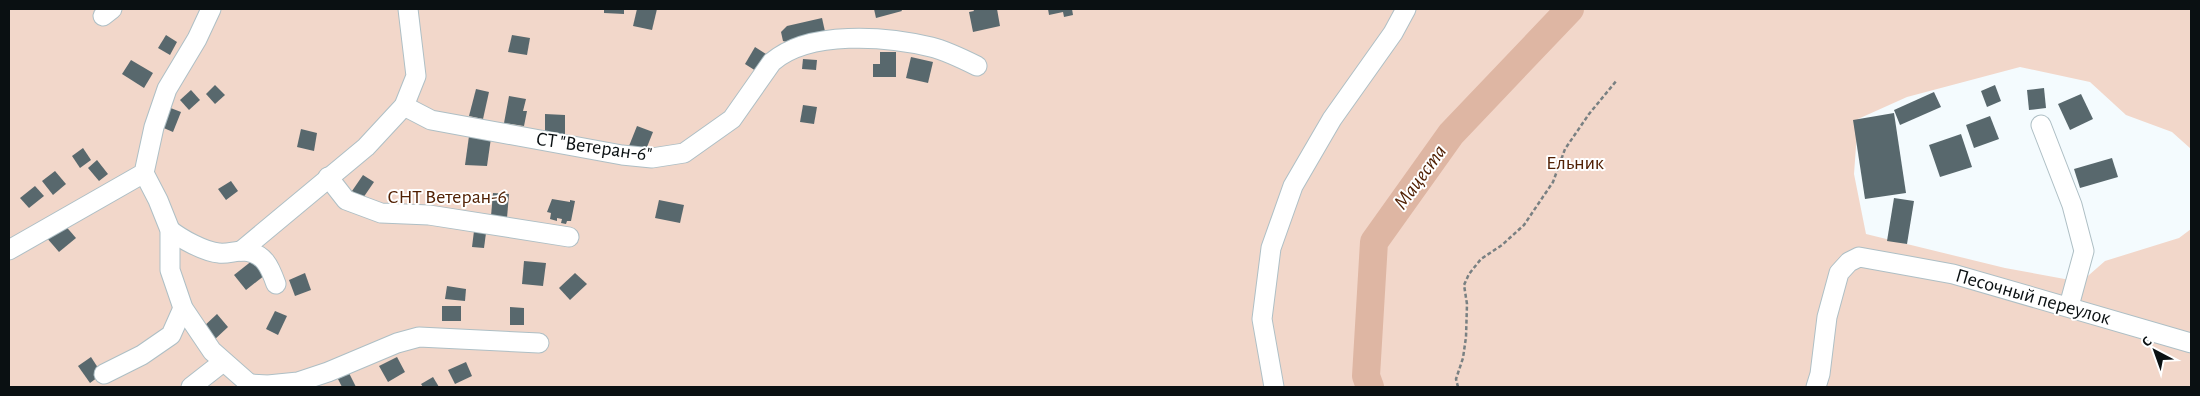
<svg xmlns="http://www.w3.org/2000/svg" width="2200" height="396" font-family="'Alegreya Sans',sans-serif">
  <rect width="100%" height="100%" fill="#f4fbfe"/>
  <polygon fill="#f2d7ca" points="9,9 2191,9 2191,149 2172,132 2126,115 2090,82 2020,67 1907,97 1858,119 1854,174 1866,234 2005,268 2081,282 2105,261 2179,238 2191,229 2191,387 9,387"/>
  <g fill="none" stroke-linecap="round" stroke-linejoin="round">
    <polyline stroke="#deb6a3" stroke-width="28" points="1370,387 1366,376 1374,242 1451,134 1570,9"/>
  </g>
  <g fill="#58686d">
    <polygon points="604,9 624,9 624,14 604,13"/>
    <polygon points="637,9 657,9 652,30 633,26"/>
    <polygon points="874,9 901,9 902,11 876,18"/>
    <polygon points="973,9 997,9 1000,26 973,32 969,12 974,11"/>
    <polygon points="1048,9 1072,9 1073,15 1064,17 1063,12 1049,15"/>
    <polygon points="822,18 826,36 790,43 783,41 781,32 787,26"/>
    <polygon points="166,35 177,42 170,55 158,48"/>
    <polygon points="512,35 530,38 527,55 508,52"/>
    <polygon points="755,47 766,54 756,71 745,64"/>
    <polygon points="880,52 896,52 896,77 873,77 873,64 880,64"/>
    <polygon points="911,57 933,62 928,83 906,78"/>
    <polygon points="803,59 817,60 816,70 802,69"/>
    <polygon points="131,60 153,73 144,88 122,74"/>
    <polygon points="215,85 225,95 215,104 206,94"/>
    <polygon points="1995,85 2001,101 1987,107 1981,91"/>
    <polygon points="2044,88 2046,108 2029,110 2027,90"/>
    <polygon points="476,89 489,92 483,119 469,116"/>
    <polygon points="191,90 200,100 189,110 180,100"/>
    <polygon points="1934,92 1941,107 1900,125 1894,110"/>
    <polygon points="2081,94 2093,119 2070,130 2058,104"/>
    <polygon points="509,96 526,99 523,111 527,111 524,126 504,123"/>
    <polygon points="803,105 817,107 814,124 800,122"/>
    <polygon points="168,107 181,112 173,132 159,126"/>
    <polygon points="1894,113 1906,193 1865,199 1853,120"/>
    <polygon points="545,114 565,115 565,135 545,134"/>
    <polygon points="1990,116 1999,139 1974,148 1966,125"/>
    <polygon points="637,126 653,132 645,152 629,146"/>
    <polygon points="301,129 317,133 314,151 297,147"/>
    <polygon points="1961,134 1972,167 1940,177 1929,145"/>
    <polygon points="469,136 491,138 487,166 465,165"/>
    <polygon points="83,148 91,160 80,168 72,156"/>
    <polygon points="2112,158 2118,177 2080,188 2074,169"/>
    <polygon points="97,160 108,174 99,181 88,168"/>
    <polygon points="55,171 66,184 53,195 42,181"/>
    <polygon points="363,175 374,182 363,198 352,191"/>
    <polygon points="231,181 238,191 226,200 218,189"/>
    <polygon points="35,186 44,196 29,208 20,198"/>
    <polygon points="493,193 509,194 507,218 491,216"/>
    <polygon points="1894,198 1914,201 1907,244 1887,241"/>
    <polygon points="552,199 570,202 570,200 575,201 571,221 567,221 566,224 561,223 562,219 557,218 557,221 550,219 551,213 547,212"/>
    <polygon points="659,200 684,205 680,223 655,218"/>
    <polygon points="63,223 76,238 59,252 46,237"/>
    <polygon points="474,231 486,233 484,248 472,247"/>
    <polygon points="253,260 265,275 246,290 234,275"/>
    <polygon points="524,261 546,263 543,286 522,284"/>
    <polygon points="305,273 311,290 295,296 289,280"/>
    <polygon points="575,273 587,284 570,300 559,288"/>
    <polygon points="447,286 466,289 465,301 445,299"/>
    <rect x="442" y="306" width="19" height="15"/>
    <polygon points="510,307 524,308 524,325 510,325"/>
    <polygon points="275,311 287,316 278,335 266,329"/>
    <polygon points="217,314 228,327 213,341 202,328"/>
    <polygon points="91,357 102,374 90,383 78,366"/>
    <polygon points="397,357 405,372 388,382 379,366"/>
    <polygon points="466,362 472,376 455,384 448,370"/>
    <polygon points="349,373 356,387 342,387 338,379"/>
    <polygon points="433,377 439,387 423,387 421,384"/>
  </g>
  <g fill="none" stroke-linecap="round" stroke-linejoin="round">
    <g stroke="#aebfc5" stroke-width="21">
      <g id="minor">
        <polyline points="103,16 112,9"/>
        <path d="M404,106L431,120L622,155L652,158L684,153L732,119L772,62C809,30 886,36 931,47C947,51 963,59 977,66"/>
        <polyline points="2041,125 2072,205 2084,251 2069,306"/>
        <polyline points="144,173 158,200 170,230 170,270 183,308 212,351 253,387"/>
        <polyline points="328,177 346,200 381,213 429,215 569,237"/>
        <path d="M170,230C181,239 205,252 219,253C227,254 235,251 243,251C264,252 270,267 276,284"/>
        <polyline points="9,250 144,173 154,127 167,89 197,39 211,9"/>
        <polyline points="241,251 366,147 404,106 416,76 408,9"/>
        <polyline points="104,374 142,355 171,335 183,308"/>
        <polyline points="250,384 268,385 298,382 328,372 397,343 419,337 539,343"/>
        <polyline points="191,387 223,362"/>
        <polyline points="1274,387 1262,319 1271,248 1293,186 1332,119 1393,33 1406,9"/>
        <polyline points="1816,387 1820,374 1827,317 1839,273 1849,262 1859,257 1953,274 2191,343"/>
      </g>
    </g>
    <polyline stroke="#798082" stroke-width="2.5" stroke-dasharray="4 2.5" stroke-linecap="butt" points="1458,387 1456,379 1463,358 1466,337 1467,304 1464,285 1469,274 1481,259 1502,245 1524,225 1553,182 1565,149 1589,114 1617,80"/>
    <use href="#minor" stroke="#fff" stroke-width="19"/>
  </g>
  <g text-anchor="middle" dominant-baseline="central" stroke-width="4" stroke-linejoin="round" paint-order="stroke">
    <g font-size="20" fill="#0a1012" stroke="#fff">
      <text transform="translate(594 147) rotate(8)">СТ "Ветеран-6"</text>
      <text transform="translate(2033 297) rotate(16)">Песочный переулок</text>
    </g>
    <g font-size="20" fill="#522104" stroke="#fff">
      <text x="1575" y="163">Ельник</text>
      <text x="447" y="197">СНТ Ветеран-6</text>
    </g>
    <g font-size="21" font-style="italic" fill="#501f02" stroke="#fff">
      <text transform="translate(1420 177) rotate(-54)">Мацеста</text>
    </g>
  </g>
  <rect width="2200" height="396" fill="none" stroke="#0a1012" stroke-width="20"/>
  <g transform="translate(2155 351) rotate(319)" stroke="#ffffff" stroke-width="4" paint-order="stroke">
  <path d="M0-4L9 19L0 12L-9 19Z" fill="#0a1012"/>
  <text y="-8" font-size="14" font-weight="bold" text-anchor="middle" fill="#0a1012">С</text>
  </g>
</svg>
